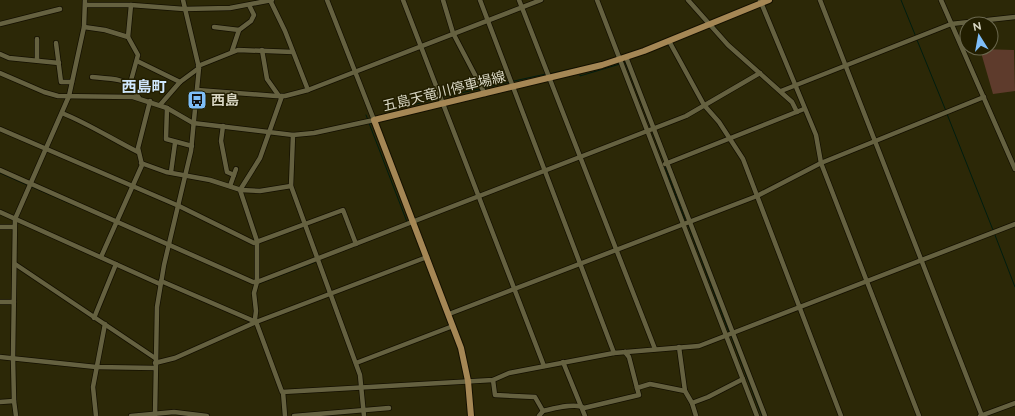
<svg xmlns="http://www.w3.org/2000/svg" width="1015" height="416" font-family="Raleway,'Noto Sans JP',sans-serif">
  <rect width="100%" height="100%" fill="#2c2807"/>
  <polygon fill="#5e3b2c" points="980,49 1014,50 1015,91 993,94"/>
  <g fill="none" stroke-linecap="round" stroke-linejoin="round">
    <g stroke="#001d0f" stroke-width="1">
      <polyline points="901,0 916,37"/>
      <polyline points="917,40 946,111"/>
      <polyline points="623,63 625,62 651,128"/>
      <polyline points="549,74 575,68"/>
      <polyline points="580,74 580,76 620,64"/>
      <polyline points="514,81 546,74"/>
      <polyline points="484,88 509,82"/>
      <polyline points="442,97 479,89"/>
      <polyline points="406,107 438,98"/>
      <polyline points="947,114 993,230"/>
      <polyline points="366,115 368,120"/>
      <polyline points="369,123 407,222"/>
      <polyline points="652,131 664,162"/>
      <polyline points="665,167 686,222"/>
      <polyline points="0,173 27,185"/>
      <polyline points="32,187 80,208"/>
      <polyline points="688,225 729,332"/>
      <polyline points="995,235 1015,287"/>
      <polyline points="343,251 409,225"/>
      <polyline points="258,284 316,262"/>
      <polyline points="731,336 762,416"/>
    </g>
    <g stroke="#141000" stroke-width="6">
      <g id="minor">
        <polyline points="270,0 285,31 308,90"/>
        <polyline points="403,0 544,366"/>
        <polyline points="443,0 453,33 485,94"/>
        <polyline points="480,0 614,353"/>
        <polyline points="519,0 655,349"/>
        <polyline points="597,0 757,416"/>
        <polyline points="688,0 728,45 792,102 797,112"/>
        <polyline points="760,0 816,135 821,163 919,416"/>
        <polyline points="820,0 982,416"/>
        <polyline points="941,0 1015,169"/>
        <polyline points="86,5 131,5 184,9 230,8 272,0"/>
        <polyline points="0,24 60,9"/>
        <polyline points="84,27 105,30 128,37 138,55 130,84"/>
        <polyline points="214,27 239,30"/>
        <polyline points="128,37 131,5"/>
        <polyline points="37,39 37,60"/>
        <polyline points="669,41 704,105 719,122 743,159 841,416"/>
        <polyline points="56,43 61,82 72,82"/>
        <polyline points="262,50 267,79 279,96"/>
        <polyline points="232,51 239,30 251,21 254,15 249,5"/>
        <polyline points="0,54 9,58 59,63"/>
        <polyline points="626,57 765,416"/>
        <polyline points="137,61 180,82"/>
        <polyline points="198,66 238,50 293,52"/>
        <polyline points="0,73 44,92 58,96 133,97 167,108 193,123 293,135 314,133 374,120 327,0"/>
        <path d="M92,77C116,80 125,75 139,98"/>
        <polyline points="197,90 276,96 285,96 308,90 541,0"/>
        <polyline points="781,91 951,24 1015,17"/>
        <polyline points="282,96 260,158 240,190 257,241 257,282 254,293 256,311 255,319 282,392 493,380 509,373 614,353 699,346 1015,224"/>
        <polyline points="160,105 180,82 199,68"/>
        <polyline points="167,108 166,139 192,146"/>
        <path d="M62,113C89,124 112,139 138,152"/>
        <polyline points="223,126 221,141 227,172 234,175"/>
        <polyline points="0,129 179,206 254,243 343,210 356,244"/>
        <polyline points="293,135 291,186 360,375 364,416"/>
        <polyline points="141,163 166,172 210,180 241,190 260,191 291,186"/>
        <polyline points="665,164 804,109"/>
        <polyline points="0,170 253,282 257,282 686,116 760,73"/>
        <polyline points="171,172 175,143"/>
        <polyline points="230,186 236,169"/>
        <polyline points="0,212 160,284"/>
        <polyline points="0,227 14,227"/>
        <polyline points="101,257 142,165 138,148 150,101"/>
        <polyline points="15,264 155,358"/>
        <polyline points="161,281 256,322"/>
        <polyline points="0,302 14,302"/>
        <polyline points="449,314 757,196 821,163 984,97"/>
        <polyline points="94,318 116,264"/>
        <polyline points="679,347 685,391 692,403 696,416"/>
        <polyline points="625,352 629,357 637,388"/>
        <polyline points="0,357 96,367 155,368"/>
        <polyline points="563,362 585,416"/>
        <polyline points="155,363 175,358 256,322 427,257"/>
        <polyline points="356,363 453,326"/>
        <path d="M493,380L495,395L535,397L543,411C552,409 576,402 584,408L639,395L637,388L650,384L685,391"/>
        <polyline points="283,392 285,416"/>
        <polyline points="0,402 14,401"/>
        <polyline points="692,403 708,397 743,379"/>
        <polyline points="16,416 14,401 13,357 15,219 69,96 84,27 85,0"/>
        <polyline points="96,416 93,387 105,324"/>
        <polyline points="131,416 174,412 207,416"/>
        <polyline points="155,416 157,307 164,265 191,151 199,68 183,0"/>
        <polyline points="294,416 389,408"/>
        <polyline points="539,416 543,411"/>
        <polyline points="980,416 1015,403"/>
      </g>
    </g>
    <g stroke="#141000" stroke-width="8">
      <polyline id="major" points="471,416 468,381 461,348 374,120 602,65 644,51 769,0"/>
    </g>
    <use href="#minor" stroke="#656140" stroke-width="4.5"/>
    <use href="#major" stroke="#a58755" stroke-width="6"/>
  </g>
  <defs>
    <g id="bus-square" transform="scale(1)"><rect x="-9" y="-9" width="18" height="18" rx="4" fill="#7ebef9" stroke="#221e00"/><path d="M-5-6H5V4H4V6H2V4H-2V6H-4V4H-5ZM-3.5-4V0h7V-4ZM-3.5 1.2v1.5H-2V1.2ZM2 1.2v1.5H3.5V1.2Z" fill="#111"/></g>
  </defs>
  <g fill-rule="evenodd">
    <use href="#bus-square" x="197" y="100"/>
  </g>
  <g text-anchor="middle" dominant-baseline="central" stroke-width="3" stroke-linejoin="round" paint-order="stroke">
    <g font-size="14" fill="#d8d6c3" stroke="#221e00">
      <text transform="translate(444 91) rotate(-14)">五島天竜川停車場線</text>
    </g>
    <g font-size="14" font-weight="bold" fill="#d8d6c3" stroke="#221e00" text-anchor="start">
      <text x="211" y="100">西島</text>
    </g>
    <g font-size="15" font-weight="bold" fill="#cfe7fd" stroke="#221e00">
      <text x="144" y="87">西島町</text>
    </g>
  </g>
  <g transform="translate(979 36) rotate(349)"><circle r="19" fill="#221e00" stroke="#6b684e"/>
  <path d="M0-3L7 15L0 10L-7 15Z" fill="#7ebef9"/>
  <text y="-6" font-size="11" font-weight="bold" text-anchor="middle" fill="#d8d6c3">N</text>
  </g>
</svg>
